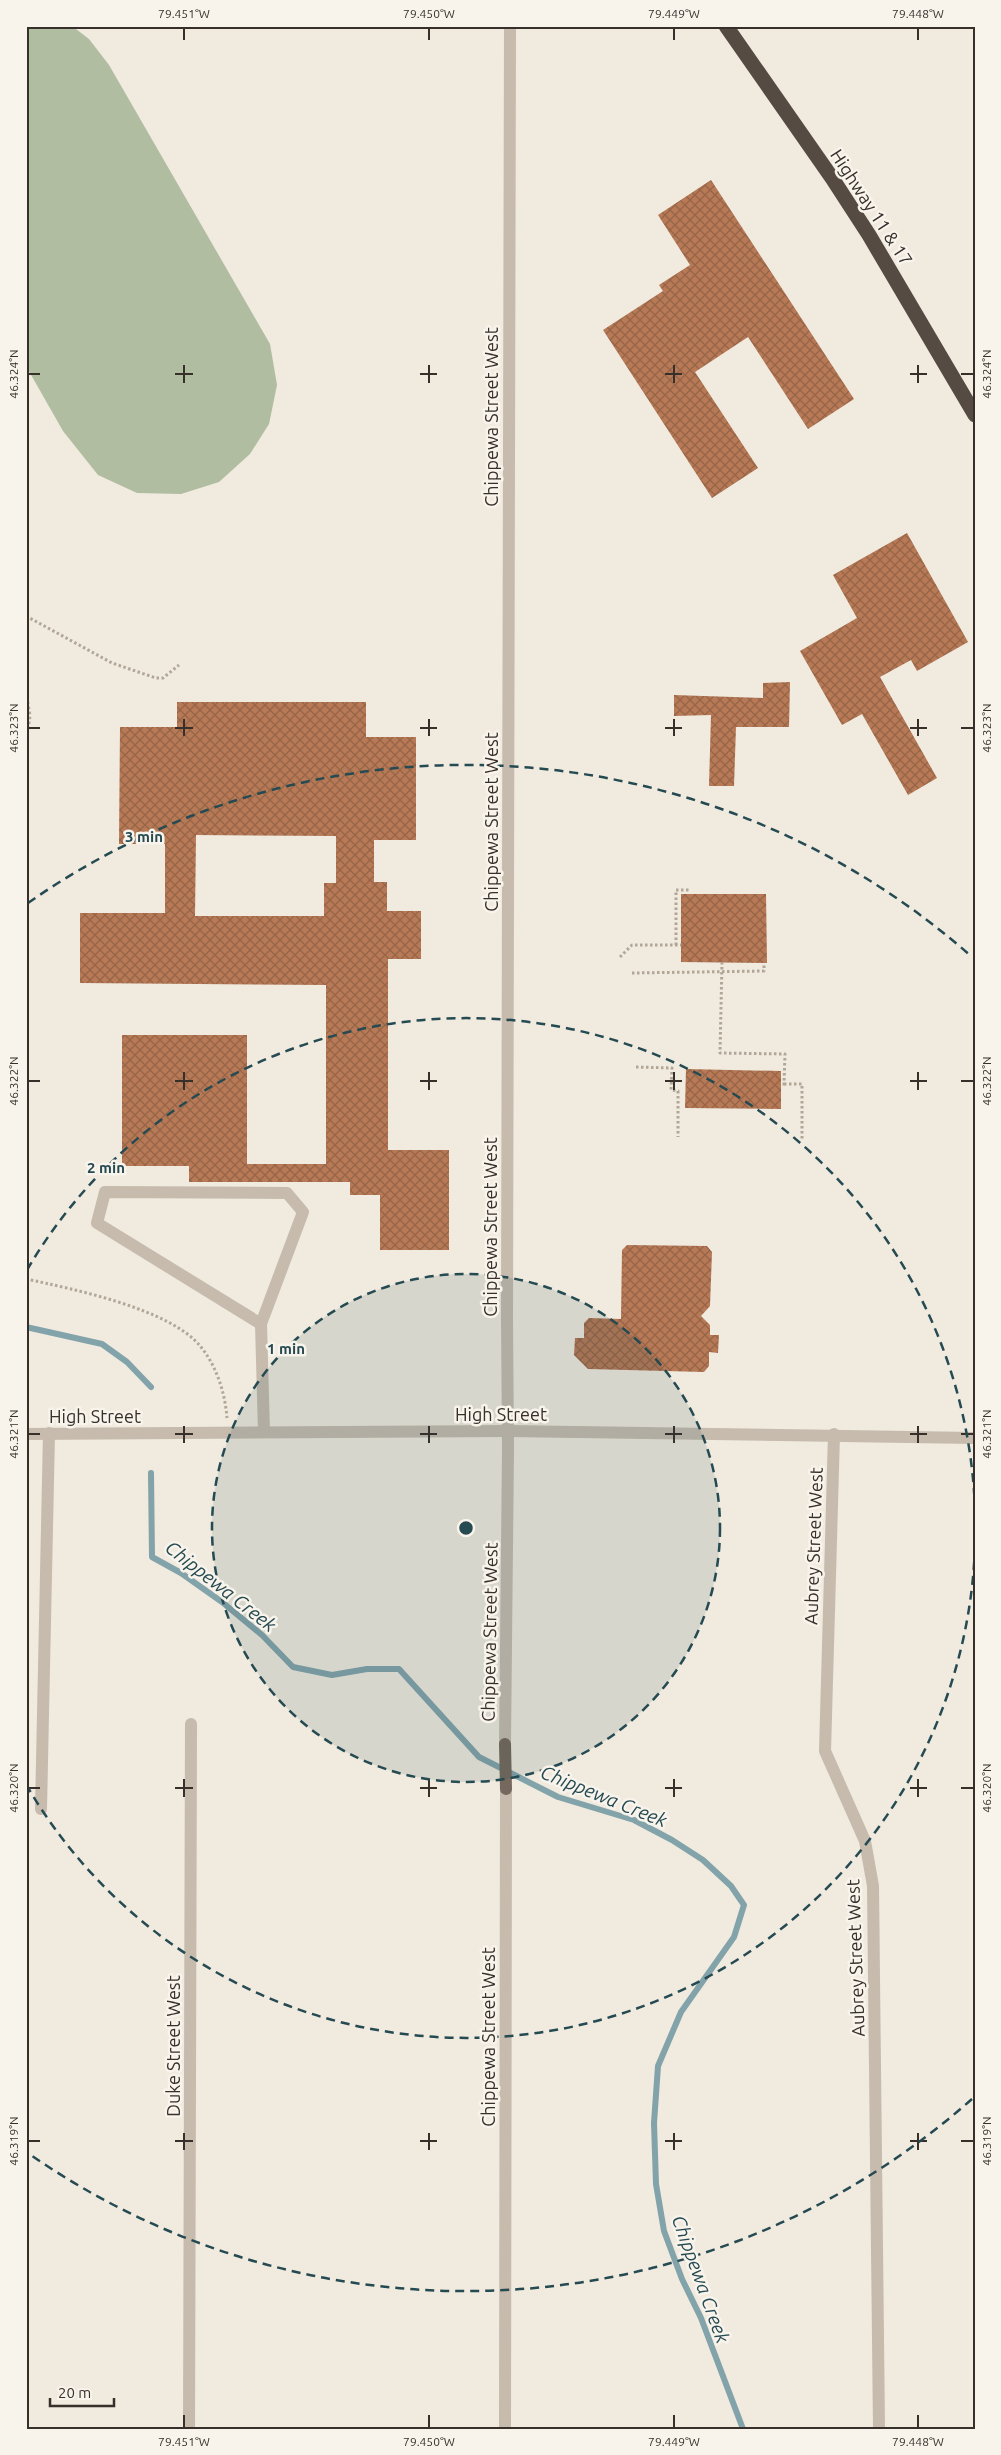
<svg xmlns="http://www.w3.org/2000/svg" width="1001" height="2455" font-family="Ubuntu,sans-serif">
  <defs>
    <pattern id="building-cross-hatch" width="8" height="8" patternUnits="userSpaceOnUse" patternTransform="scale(1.25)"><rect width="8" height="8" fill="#b77956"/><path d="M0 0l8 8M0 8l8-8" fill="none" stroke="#966447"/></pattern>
  </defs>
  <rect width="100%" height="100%" fill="#f0eadf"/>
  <polygon fill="#b0bda1" points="26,26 72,26 89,39 109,65 270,344 277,385 269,424 250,454 219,482 181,494 137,493 98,475 63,431 26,366"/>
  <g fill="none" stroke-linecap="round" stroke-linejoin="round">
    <g stroke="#82a3a9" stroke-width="6">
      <polyline points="26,1327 102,1344 127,1362 151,1387"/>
      <polyline points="151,1473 152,1557 181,1573 222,1602 262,1635 293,1667 332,1675 367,1669 399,1669 479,1757 558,1797 634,1820 672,1840 703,1860 731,1886 744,1905 734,1937 681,2012 658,2066 654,2123 656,2184 664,2231 682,2279 701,2318 743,2429"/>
    </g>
  </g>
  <g fill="url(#building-cross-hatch)" fill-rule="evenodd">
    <polygon points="711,180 854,399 808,429 748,337 695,372 758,468 712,498 603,330 663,291 659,285 690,265 658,215"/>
    <polygon points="907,533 968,642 917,671 911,660 880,677 937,778 908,795 862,714 842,725 800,651 857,618 833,575"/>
    <polygon points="790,682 789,727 736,727 734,786 709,786 711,715 674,716 674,695 763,698 763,683"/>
    <path d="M177,702H366V737H416V840H374V882H387V911H421V959H388V1150H449V1250H380V1195H350V1182H189V1166H122V1035H247V1164H326V985L80,983V913H165V844H119L120,727H177ZM196,835L336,836V883H324V916H195Z"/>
    <polygon points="681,894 766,894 767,963 681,962"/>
    <polygon points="686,1069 781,1071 781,1109 685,1108"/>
    <polygon points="627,1245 707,1246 712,1252 710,1306 701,1316 710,1325 710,1335 719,1335 718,1353 709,1352 709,1366 704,1372 588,1369 574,1355 575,1338 584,1338 584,1323 589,1318 621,1319 622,1250"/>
  </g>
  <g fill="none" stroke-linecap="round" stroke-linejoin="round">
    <g stroke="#b2a697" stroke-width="3" stroke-dasharray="2.5 2.5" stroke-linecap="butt">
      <polyline points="26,616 112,663 156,678 163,678 179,665"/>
      <polyline points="26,692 30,716 26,742"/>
      <polyline points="676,945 676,890 690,890"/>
      <polyline points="620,957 632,945 681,945"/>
      <polyline points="722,962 720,1053 785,1054 784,1084 781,1084"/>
      <polyline points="632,973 764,971 764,963"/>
      <polyline points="636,1067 672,1068 671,1090 678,1091 678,1137"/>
      <polyline points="784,1084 802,1084 802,1140"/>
      <path d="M26,1279C73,1289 171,1309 201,1347C217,1367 225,1393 227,1418"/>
    </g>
    <g stroke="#c6bbad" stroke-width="12">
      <polyline points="261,1324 97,1223 105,1192 287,1193 303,1212 261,1324 264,1432"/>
      <polyline points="26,1434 508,1431 975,1438"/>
      <polyline points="834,1434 825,1751 865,1841 873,1886 879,2429"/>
      <polyline points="505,1744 508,1449 507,1319 510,26"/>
      <polyline points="41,1809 49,1433"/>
      <polyline points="189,2429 191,1724"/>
      <polyline points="505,2429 506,1789"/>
    </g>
    <polyline stroke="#76685d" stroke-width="12" points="505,1744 506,1789"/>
    <polyline stroke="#554b43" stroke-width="15" points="726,26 832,178 869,235 975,415"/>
  </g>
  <path fill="none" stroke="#362f2a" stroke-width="2" d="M184,28V40M429,28V40M674,28V40M918,28V40M184,365V383M429,365V383M674,365V383M918,365V383M28,374H40M175,374H193M420,374H437M665,374H682M910,374H927M961,374H974M184,719V736M429,719V736M674,719V736M918,719V736M28,728H40M175,728H193M420,728H437M665,728H682M910,728H927M961,728H974M184,1072V1090M429,1072V1090M674,1072V1090M918,1072V1090M28,1081H40M175,1081H193M420,1081H437M665,1081H682M910,1081H927M961,1081H974M184,1426V1443M429,1426V1443M674,1426V1443M918,1426V1443M28,1434H40M175,1434H193M420,1434H437M665,1434H682M910,1434H927M961,1434H974M184,1779V1797M429,1779V1797M674,1779V1797M918,1779V1797M28,1788H40M175,1788H193M420,1788H437M665,1788H682M910,1788H927M961,1788H974M184,2133V2150M429,2133V2150M674,2133V2150M918,2133V2150M28,2141H40M175,2141H193M420,2141H437M665,2141H682M910,2141H927M961,2141H974M184,2415V2428M429,2415V2428M674,2415V2428M918,2415V2428"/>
  <circle cx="466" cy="1528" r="254" fill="#254a52" fill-opacity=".12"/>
  <g fill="none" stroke="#254a52" stroke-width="2.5" stroke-dasharray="9 6">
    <circle cx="466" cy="1528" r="254"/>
    <path d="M975 1546A509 509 0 0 1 27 1786M27 1270A509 509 0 0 1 975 1510"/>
    <path d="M972 2099A763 763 0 0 1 28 2153M28 903A763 763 0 0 1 972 957"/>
  </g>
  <g text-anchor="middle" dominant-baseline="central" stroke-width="5" stroke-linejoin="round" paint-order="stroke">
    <g font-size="18" fill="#362f2a" stroke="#f8f3eb">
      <text transform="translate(872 207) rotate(57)">Highway 11 &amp; 17</text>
      <text transform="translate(491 417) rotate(-90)">Chippewa Street West</text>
      <text transform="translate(491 822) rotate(-90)">Chippewa Street West</text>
      <text transform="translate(490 1227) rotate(-90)">Chippewa Street West</text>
      <text x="501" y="1414">High Street</text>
      <text x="95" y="1416">High Street</text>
      <text transform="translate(813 1546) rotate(-88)">Aubrey Street West</text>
      <text transform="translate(489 1632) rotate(-89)">Chippewa Street West</text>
      <text transform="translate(855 1958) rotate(-92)">Aubrey Street West</text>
      <text transform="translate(488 2037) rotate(-90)">Chippewa Street West</text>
      <text transform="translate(173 2046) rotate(-90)">Duke Street West</text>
    </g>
    <g font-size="19" font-style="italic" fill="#254a52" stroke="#f8f3eb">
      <text transform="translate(221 1586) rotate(38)">Chippewa Creek</text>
      <text transform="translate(604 1796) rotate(22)">Chippewa Creek</text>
      <text transform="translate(701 2279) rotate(70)">Chippewa Creek</text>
    </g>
  </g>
  <circle cx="466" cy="1528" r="8" fill="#254a52" stroke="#f8f3eb" stroke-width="2.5"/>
  <g font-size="15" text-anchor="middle" font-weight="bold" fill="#254a52" stroke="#f8f3eb" stroke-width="5" stroke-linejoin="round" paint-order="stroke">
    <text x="144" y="842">3 min</text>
    <text x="106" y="1173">2 min</text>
    <text x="286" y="1354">1 min</text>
  </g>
  <rect width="1001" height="2455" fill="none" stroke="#f8f3eb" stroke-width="55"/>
  <path d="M50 2398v8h64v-8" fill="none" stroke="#362f2a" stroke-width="2.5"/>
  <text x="58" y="2398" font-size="15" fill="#362f2a" stroke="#f8f3eb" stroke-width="4" paint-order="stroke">20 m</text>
  <rect x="28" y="28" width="946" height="2400" fill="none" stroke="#362f2a" stroke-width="2"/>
  <g font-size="12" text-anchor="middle" fill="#362f2a">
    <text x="184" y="18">79.451°W</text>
    <text x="429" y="18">79.450°W</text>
    <text x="674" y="18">79.449°W</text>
    <text x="918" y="18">79.448°W</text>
    <text transform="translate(14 374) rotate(-90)" y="4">46.324°N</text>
    <text transform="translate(987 374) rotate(-90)" y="4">46.324°N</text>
    <text transform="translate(14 728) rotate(-90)" y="4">46.323°N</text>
    <text transform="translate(987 728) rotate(-90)" y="4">46.323°N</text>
    <text transform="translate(14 1081) rotate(-90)" y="4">46.322°N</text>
    <text transform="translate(987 1081) rotate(-90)" y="4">46.322°N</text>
    <text transform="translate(14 1434) rotate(-90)" y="4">46.321°N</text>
    <text transform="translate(987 1434) rotate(-90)" y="4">46.321°N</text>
    <text transform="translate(14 1788) rotate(-90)" y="4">46.320°N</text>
    <text transform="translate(987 1788) rotate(-90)" y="4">46.320°N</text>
    <text transform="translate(14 2141) rotate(-90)" y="4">46.319°N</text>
    <text transform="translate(987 2141) rotate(-90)" y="4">46.319°N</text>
    <text x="184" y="2446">79.451°W</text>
    <text x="429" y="2446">79.450°W</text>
    <text x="674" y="2446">79.449°W</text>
    <text x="918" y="2446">79.448°W</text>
  </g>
</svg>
